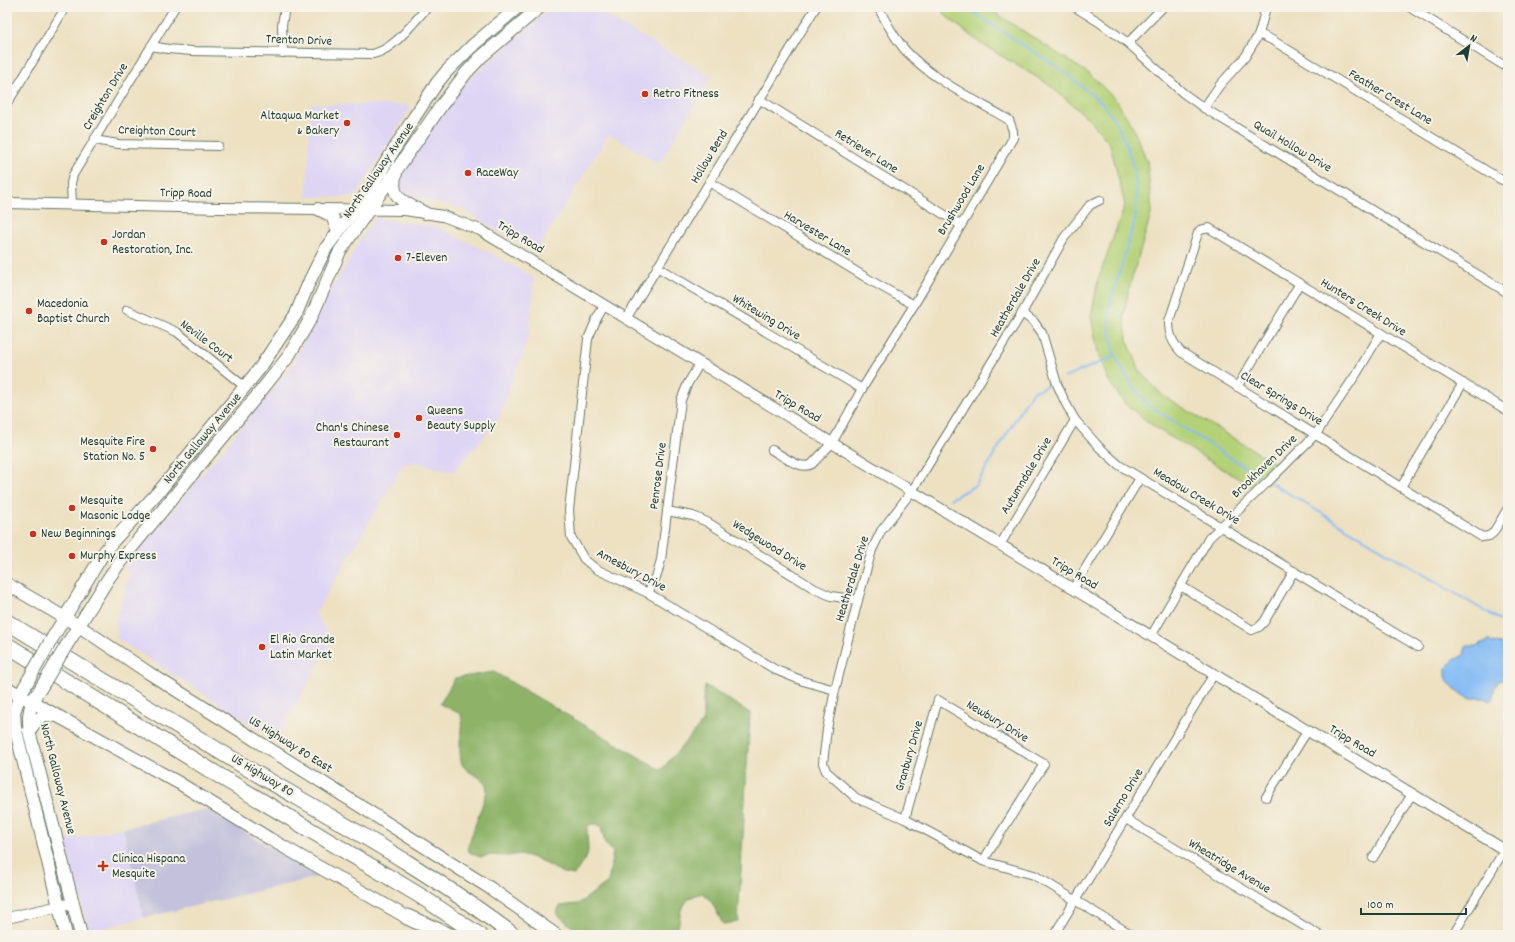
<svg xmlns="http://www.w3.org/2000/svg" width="1515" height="942" font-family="Dekko,sans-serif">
  <rect width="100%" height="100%" fill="#f7f3e8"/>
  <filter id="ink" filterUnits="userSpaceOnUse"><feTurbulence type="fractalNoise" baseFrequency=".025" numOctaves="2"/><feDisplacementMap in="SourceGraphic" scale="8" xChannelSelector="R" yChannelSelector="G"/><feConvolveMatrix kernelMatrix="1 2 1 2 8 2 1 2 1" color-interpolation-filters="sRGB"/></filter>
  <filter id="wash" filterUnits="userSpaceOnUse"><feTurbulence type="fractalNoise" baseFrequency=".012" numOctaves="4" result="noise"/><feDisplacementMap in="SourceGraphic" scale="16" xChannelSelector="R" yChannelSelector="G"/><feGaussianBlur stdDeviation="0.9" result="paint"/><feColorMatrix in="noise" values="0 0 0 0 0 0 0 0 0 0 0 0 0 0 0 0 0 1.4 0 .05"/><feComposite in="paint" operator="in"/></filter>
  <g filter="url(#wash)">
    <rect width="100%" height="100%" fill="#ede1c2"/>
    <g fill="#ded5f5">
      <polygon points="552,7 591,7 712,77 659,164 609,134 535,253 462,209 406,195 398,183 438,119 468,80"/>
      <polygon points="310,104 410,105 411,107 355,197 307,197"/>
      <polygon points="375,218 437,227 496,256 534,278 529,335 498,421 453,472 414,462 403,465 315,614 332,640 276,740 116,638 118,635 115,623 130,573 124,569 291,367 335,283 366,230"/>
      <polygon points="123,828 144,918 89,931 65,841"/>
    </g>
    <polygon fill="#c3c1db" points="206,809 277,851 318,877 144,918 123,828"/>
    <polygon fill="#b3d177" stroke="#698756" points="940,7 986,7 1091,75 1117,101 1132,126 1147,161 1152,211 1129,288 1124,316 1127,339 1140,371 1162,395 1278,465 1252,487 1156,428 1125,404 1108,380 1098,352 1091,317 1098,280 1125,205 1110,144 1088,118 1048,84 980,43 946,16"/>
    <path fill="#8eb368" stroke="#56784e" d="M494,672L661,770L703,722V701L705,685L750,713L738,922L723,924L711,901L702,893L689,898L681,910L677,935H581L556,913L560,906L578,904L608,882L613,852L605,843L601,827L596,824H591L587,828L588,851L587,856L574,875L563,873L537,859L520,854L508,856L491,855L480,857L469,852L468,846L487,791C487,775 468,776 462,764C458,755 461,730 462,720L461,714L440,704L455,678Z"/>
    <polygon fill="#85bcf5" stroke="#527c94" points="1488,640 1492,643 1501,644 1508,646 1508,680 1500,680 1495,686 1492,700 1489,701 1484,698 1468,698 1461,694 1449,683 1446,676 1446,668 1454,660 1464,655 1466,646 1480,646 1481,643 1486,643"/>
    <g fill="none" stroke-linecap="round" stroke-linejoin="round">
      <g stroke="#85bcf5" stroke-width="2">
        <polyline points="969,7 977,15 1063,71 1102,103 1117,124 1128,150 1135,173 1137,198 1135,220 1110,304 1109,325 1115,356 1132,386 1148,405 1267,481"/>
        <polyline points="1064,378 1115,356"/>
        <polyline points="1271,483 1508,625"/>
        <polyline points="950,499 976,485 1032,392 1049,385"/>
      </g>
    </g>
  </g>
  <g filter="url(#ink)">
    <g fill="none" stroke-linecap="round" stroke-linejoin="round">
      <g stroke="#677666" stroke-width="10">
        <g id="minor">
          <polyline points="1075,7 1099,22 1128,43 1183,93 1204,108 1508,293"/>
          <polyline points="1409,7 1508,68"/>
          <polyline points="1259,34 1272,40 1500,179 1508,182"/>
          <polyline points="1128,43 1163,7"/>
          <path d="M151,46L168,49L192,51L373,54C395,49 412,23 428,7"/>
          <polyline points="283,53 282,25 285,7"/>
          <polyline points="759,99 961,225"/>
          <polyline points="7,104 62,13"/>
          <polyline points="1204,108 1219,86 1245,57 1259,34 1266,7"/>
          <polyline points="95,138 100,141 118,144 218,146"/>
          <polyline points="709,182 875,283 914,305"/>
          <polyline points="1100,200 1090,205 1064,238 1022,313 912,491 881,531 872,550 858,600 835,690 827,729 823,763 826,771 856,798 905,819 983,861 1034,875 1132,935"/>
          <polyline points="72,204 71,183 73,175 175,7"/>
          <polyline points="657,267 862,389"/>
          <polyline points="604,306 597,318 588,339 569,510 571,537 584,559 596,569 648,593 776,670 803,681 835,690"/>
          <polyline points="127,310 177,332 245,387"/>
          <polyline points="1022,313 1034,322 1042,333 1057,384 1065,402 1075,420 1099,447 1119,465 1418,647"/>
          <polyline points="626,319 816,7"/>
          <polyline points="1237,387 1300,283"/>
          <path d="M1508,411L1209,228L1200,230L1198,233L1169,321C1169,335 1172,342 1181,352L1482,537L1489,536L1493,533L1508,508"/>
          <path d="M772,450C783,456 801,471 812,464L832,443L862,389L914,305L1013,138V131L1009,120C974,99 934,81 906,51C894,38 886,22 878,7"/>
          <polyline points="1401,487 1463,383"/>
          <polyline points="667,511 693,516 707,522 815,589 831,596 858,600"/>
          <polyline points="1000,545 1075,420"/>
          <polyline points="1181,586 1252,630 1259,627 1264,622 1294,571"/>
          <polyline points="1073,589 1140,478"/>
          <polyline points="648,593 657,575 661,560 681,400 688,383 700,363"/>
          <polyline points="1151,636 1209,538 1271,479 1316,434 1357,373 1381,333"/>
          <polyline points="1266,797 1308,730"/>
          <polyline points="905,819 938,700 1044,764 983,861"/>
          <polyline points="1126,819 1319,935"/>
          <polyline points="1373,858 1412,794"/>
          <polyline points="1054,935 1214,674"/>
          <polyline points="1453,935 1505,849"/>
        </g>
      </g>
      <g stroke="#677666" stroke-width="12">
        <g id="tertiary">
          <polyline points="7,203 220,208 405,210 443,216 480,230 1508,852"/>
          <polyline points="7,918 73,903"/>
        </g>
      </g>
      <g stroke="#677666" stroke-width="14">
        <g id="secondary">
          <path d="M396,173C388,199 406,203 425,213"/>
          <polyline points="318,209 332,216 338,231"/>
          <polyline points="7,584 79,626 149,673 490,888 556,935"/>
          <polyline points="53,637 103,554 113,541 161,489 260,368 296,314 310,280 326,248 365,196 415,116 437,83 446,72 473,45 518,7"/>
          <polyline points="68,643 108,579 123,558 256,397 288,357 311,318 340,251 441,106 466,73 481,57 540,7"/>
          <polyline points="29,679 20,695 14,712 15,727 66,935"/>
          <polyline points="7,688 179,783 270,839 415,922"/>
          <path d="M36,695C28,709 28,719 30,735L81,935"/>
          <path d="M29,731C38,719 40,712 56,716"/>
        </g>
      </g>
      <g stroke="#677666" stroke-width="17">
        <g id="motorway">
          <path d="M7,622C87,670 167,720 247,768C337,821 430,871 513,935"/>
          <polyline points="7,645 223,778 419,895 479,935"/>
          <polyline points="407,917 448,935"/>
        </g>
      </g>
      <use href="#minor" stroke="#fff" stroke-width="8"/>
      <use href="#tertiary" stroke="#fff" stroke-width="10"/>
      <use href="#secondary" stroke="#fff" stroke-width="12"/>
      <use href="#motorway" stroke="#fff" stroke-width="15"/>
      <g stroke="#677666" stroke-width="14" stroke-linecap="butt">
        <g id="secondary-bridge">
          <polyline points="29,679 53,637"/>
          <polyline points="39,691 68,643"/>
        </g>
      </g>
      <use href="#secondary-bridge" stroke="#fff" stroke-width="12"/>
    </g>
  </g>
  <g fill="#c8321e" stroke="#f7f3e8" stroke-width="1.5">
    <circle cx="645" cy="94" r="4"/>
    <circle cx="347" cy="123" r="4"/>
    <circle cx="468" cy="173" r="4"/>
    <circle cx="104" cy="242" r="4"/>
    <circle cx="398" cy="258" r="4"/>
    <circle cx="29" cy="311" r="4"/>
    <circle cx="419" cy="418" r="4"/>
    <circle cx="397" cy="435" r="4"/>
    <circle cx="153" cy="449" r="4"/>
    <circle cx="72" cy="508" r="4"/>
    <circle cx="33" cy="534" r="4"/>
    <circle cx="72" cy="556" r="4"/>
    <circle cx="262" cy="647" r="4"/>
    <path d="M101 860h4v4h4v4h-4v4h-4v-4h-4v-4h4z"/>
  </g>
  <g text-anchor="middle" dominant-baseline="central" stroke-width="4" stroke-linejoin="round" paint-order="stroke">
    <g font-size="13" fill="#1f3d34" stroke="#f7f3e8">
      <text transform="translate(299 41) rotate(2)">Trenton Drive</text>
      <text transform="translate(106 97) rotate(-59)">Creighton Drive</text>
      <text transform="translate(1390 98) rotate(31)">Feather Crest Lane</text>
      <text transform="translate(157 132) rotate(2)">Creighton Court</text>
      <text transform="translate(1292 147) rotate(31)">Quail Hollow Drive</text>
      <text transform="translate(866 152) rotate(32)">Retriever Lane</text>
      <text transform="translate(710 157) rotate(-59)">Hollow Bend</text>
      <text transform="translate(379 171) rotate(-55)">North Galloway Avenue</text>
      <text transform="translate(186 194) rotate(1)">Tripp Road</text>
      <text transform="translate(962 200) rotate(-59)">Brushwood Lane</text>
      <text transform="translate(817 234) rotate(31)">Harvester Lane</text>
      <text transform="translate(520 238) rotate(31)">Tripp Road</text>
      <text transform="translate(1016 298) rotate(-60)">Heatherdale Drive</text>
      <text transform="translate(1363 308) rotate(32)">Hunters Creek Drive</text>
      <text transform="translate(766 318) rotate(31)">Whitewing Drive</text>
      <text transform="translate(206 342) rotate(37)">Neville Court</text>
      <text transform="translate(1281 399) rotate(31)">Clear Springs Drive</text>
      <text transform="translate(797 407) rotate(31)">Tripp Road</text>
      <text transform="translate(203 439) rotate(-50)">North Galloway Avenue</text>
      <text transform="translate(1265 467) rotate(-44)">Brookhaven Drive</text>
      <text transform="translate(659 476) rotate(-83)">Penrose Drive</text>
      <text transform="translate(1027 476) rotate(-59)">Autumndale Drive</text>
      <text transform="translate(1196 497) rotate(31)">Meadow Creek Drive</text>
      <text transform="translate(769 546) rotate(32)">Wedgewood Drive</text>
      <text transform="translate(631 571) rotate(28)">Amesbury Drive</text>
      <text transform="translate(1074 574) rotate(31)">Tripp Road</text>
      <text transform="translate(853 579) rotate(-73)">Heatherdale Drive</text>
      <text transform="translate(997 722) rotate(31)">Newbury Drive</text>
      <text transform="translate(1352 742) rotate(31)">Tripp Road</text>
      <text transform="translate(290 745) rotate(32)">US Highway 80 East</text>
      <text transform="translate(910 756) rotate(-74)">Granbury Drive</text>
      <text transform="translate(262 776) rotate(31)">US Highway 80</text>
      <text transform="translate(57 779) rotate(76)">North Galloway Avenue</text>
      <text transform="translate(1124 798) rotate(-59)">Salerno Drive</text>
      <text transform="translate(1229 867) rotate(31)">Wheatridge Avenue</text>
    </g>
    <g font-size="13" fill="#1f3d34" stroke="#f7f3e8" text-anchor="start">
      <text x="653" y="94">Retro Fitness</text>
      <text x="339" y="116" text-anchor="end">Altaqwa Market<tspan x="339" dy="15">&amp; Bakery</tspan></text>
      <text x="476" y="173">RaceWay</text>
      <text x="112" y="235">Jordan<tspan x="112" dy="15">Restoration, Inc.</tspan></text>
      <text x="406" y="258">7-Eleven</text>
      <text x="37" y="304">Macedonia<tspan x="37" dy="15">Baptist Church</tspan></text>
      <text x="427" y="411">Queens<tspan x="427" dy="15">Beauty Supply</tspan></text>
      <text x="389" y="428" text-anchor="end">Chan's Chinese<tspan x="389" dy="15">Restaurant</tspan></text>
      <text x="145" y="442" text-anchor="end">Mesquite Fire<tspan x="145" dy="15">Station No. 5</tspan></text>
      <text x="80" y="501">Mesquite<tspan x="80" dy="15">Masonic Lodge</tspan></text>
      <text x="41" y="534">New Beginnings</text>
      <text x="80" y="556">Murphy Express</text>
      <text x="270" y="640">El Rio Grande<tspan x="270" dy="15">Latin Market</tspan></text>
      <text x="112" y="859">Clinica Hispana<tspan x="112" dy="15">Mesquite</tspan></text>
    </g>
  </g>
  <rect width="1515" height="942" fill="none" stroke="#f7f3e8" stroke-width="24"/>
  <g transform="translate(1469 46) rotate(31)" stroke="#f7f3e8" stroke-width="3" paint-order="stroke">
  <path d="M0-3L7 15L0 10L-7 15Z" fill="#1f3d34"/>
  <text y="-6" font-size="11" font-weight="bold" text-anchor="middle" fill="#1f3d34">N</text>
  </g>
  <path d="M1361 908v6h105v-6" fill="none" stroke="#1f3d34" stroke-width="2"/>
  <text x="1367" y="908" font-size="12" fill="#1f3d34" stroke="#f7f3e8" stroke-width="3" paint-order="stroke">100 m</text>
</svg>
